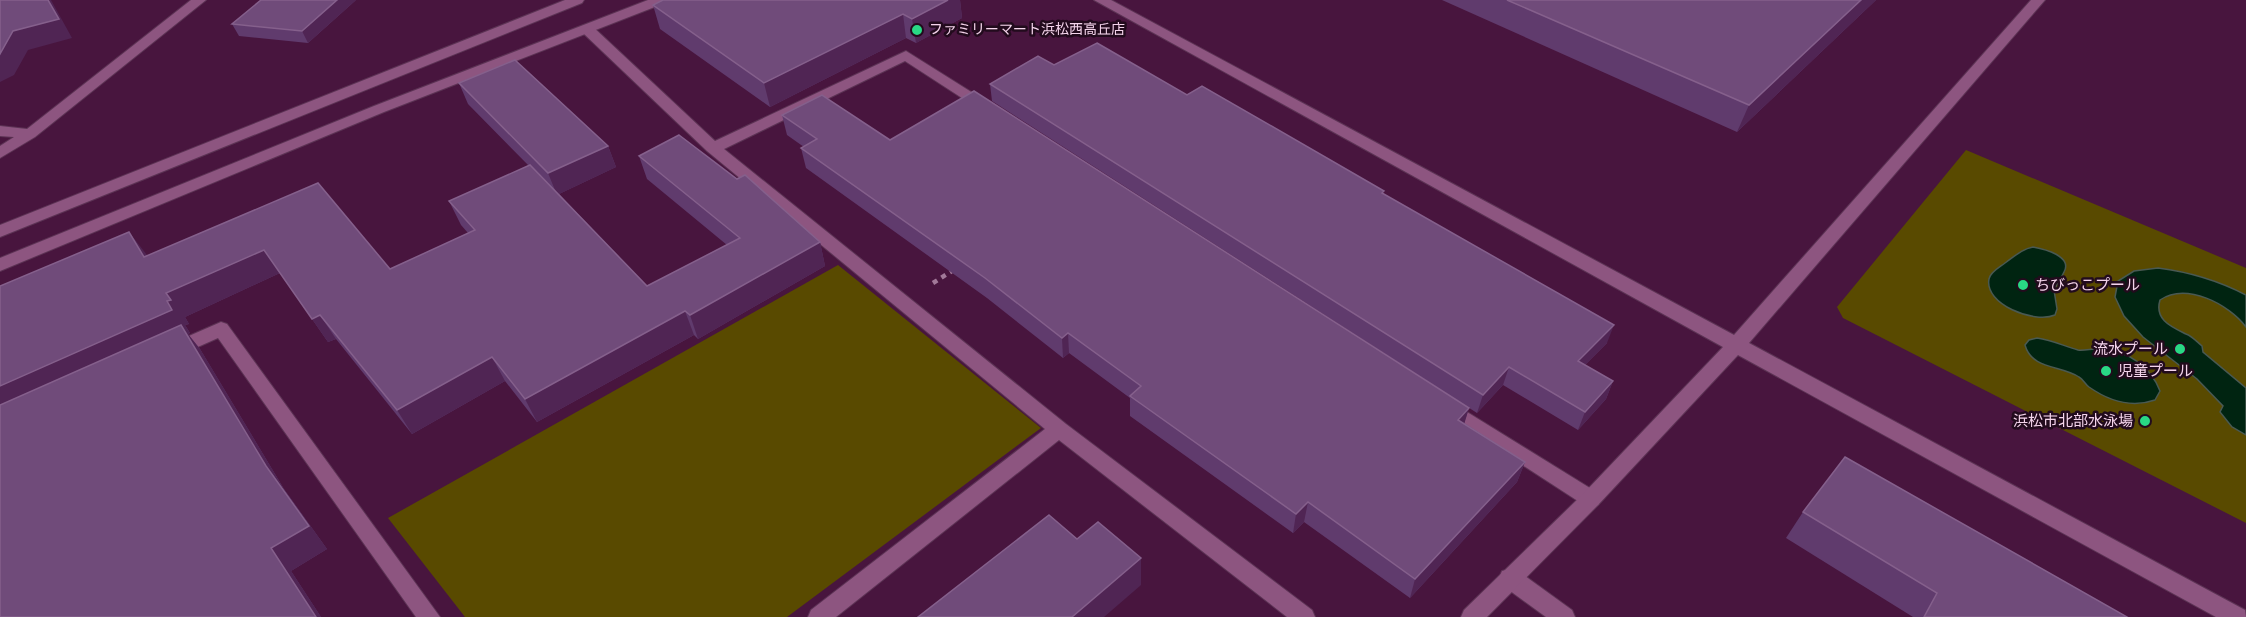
<svg xmlns="http://www.w3.org/2000/svg" width="2246" height="617" font-family="'Source Sans 3','Noto Sans JP',sans-serif">
  <rect width="100%" height="100%" fill="#48153e"/>
  <g fill="#594a00">
    <polygon points="1966,150 2246,268 2246,523 1843,318 1837,307"/>
    <polygon points="838,265 1041,428 787,617 465,617 388,518"/>
  </g>
  <g fill="#002411" stroke="#495952" stroke-width="1.5">
    <path d="M2033,247C2044,249 2073,256 2064,272C2061,279 2057,283 2054,290L2057,309L2055,315C2034,324 1984,304 1989,279C1990,272 2000,267 2005,263C2015,256 2022,249 2033,247Z"/>
    <path d="M2158,268C2190,272 2217,280 2246,295V327C2229,304 2186,282 2160,300C2154,320 2172,327 2186,334C2192,336 2197,342 2202,346L2203,352L2246,388V435L2232,427L2220,412L2223,406L2197,379L2143,337L2124,316L2115,297L2118,281L2134,271Z"/>
    <path d="M2037,338C2052,340 2064,346 2078,350C2085,351 2094,348 2102,349C2127,350 2151,367 2160,391L2155,400C2132,408 2109,401 2089,387C2085,384 2083,379 2079,377C2061,365 2032,370 2025,345L2029,340Z"/>
  </g>
  <g fill="none" stroke-linecap="round" stroke-linejoin="round">
    <g stroke="#5c3354" stroke-width="2">
      <polygon id="lane" points="191,0 206,0 35,137 0,158 0,146 14,137 0,136 0,126 27,129"/>
    </g>
    <g stroke="#5c3354" stroke-width="2">
      <g id="street">
        <polygon points="587,25 592,26 715,141 906,51 992,105 995,108 992,111 982,111 905,61 724,149 1066,424 1312,610 1315,617 1287,617 1059,440 836,617 808,617 811,610 1045,429 707,151 582,32 580,29 582,26"/>
        <polygon points="221,322 227,324 440,617 416,617 218,338 173,358 166,356 164,351 166,346"/>
        <polygon points="1446,399 1598,493 1601,499 1598,505 1591,507 1584,505 1439,411 1436,406 1439,401"/>
        <polygon points="1510,569 1518,571 1572,610 1575,617 1546,617 1502,585 1499,578 1502,571"/>
      </g>
    </g>
    <g stroke="#5c3354" stroke-width="2">
      <g id="secondary">
        <polygon points="565,0 584,0 582,3 0,237 0,225"/>
        <polygon points="648,0 667,0 665,3 384,112 0,271 0,258 374,106"/>
        <polygon points="1094,0 1111,0 1734,335 2031,0 2045,0 1749,343 2245,610 2246,617 2216,617 1738,355 1598,505 1487,617 1461,617 1464,610 1584,493 1723,347"/>
      </g>
    </g>
    <polyline stroke="#a27999" stroke-width="4.5" stroke-dasharray="5 5" stroke-linecap="butt" points="933,283 955,269"/>
    <use href="#lane" fill="#8d5580" fill-rule="evenodd"/>
    <use href="#street" fill="#8d5580" fill-rule="evenodd"/>
    <use href="#secondary" fill="#8d5580" fill-rule="evenodd"/>
  </g>
  <g fill="#603b6d">
    <polygon points="356,0 308,43 239,36 232,24"/>
    <polygon points="960,0 962,18 916,43 906,38 770,107 660,29 653,5"/>
    <polygon points="1442,0 1876,0 1737,132"/>
    <polygon points="1054,65 1187,95 1384,194 1607,343 1585,365 1613,381 1606,399 1578,430 1503,385 1477,413 992,101 990,84"/>
    <polygon points="459,83 608,146 616,167 559,194 647,286 727,245 647,179 639,156 820,242 825,266 698,339 694,335 537,422 505,381 412,434 336,339 328,342 280,273 185,317 189,324 185,325 190,333 188,334 200,349 284,489 327,549 291,571 321,617 0,617 147,256 390,269 468,233 461,225 449,201 529,166 468,104"/>
    <polygon points="782,115 890,140 1469,408 1464,423 1525,462 1517,482 1410,598 1304,522 1293,533 1130,416 1130,398 1069,353 1063,358 987,298 806,168 801,148 804,147 787,135"/>
    <polygon points="1803,512 2127,617 1913,617 1786,538"/>
  </g>
  <g fill="#502554">
    <polygon points="48,0 51,0 72,38 28,50 14,75 0,82 0,54 13,31"/>
    <polygon points="337,0 356,0 308,43 302,31"/>
    <polygon points="948,0 960,0 962,18 916,43 912,19"/>
    <polygon points="1861,0 1876,0 1737,132 1749,105"/>
    <polygon points="903,14 906,38 770,107 764,83"/>
    <polygon points="608,146 616,167 557,195 548,173"/>
    <polygon points="129,232 147,255 162,281 144,257"/>
    <polygon points="820,242 825,266 698,339 690,315"/>
    <polygon points="264,250 280,273 185,317 189,324 185,325 190,333 188,334 200,349 284,489 327,549 291,571 321,617 316,617 0,420 0,386 167,301 166,293"/>
    <polygon points="685,311 694,335 537,422 525,399"/>
    <polygon points="320,315 336,339 328,342 312,319"/>
    <polygon points="1614,325 1607,343 1571,379 1578,361"/>
    <polygon points="1068,333 1069,353 1063,358 1062,338"/>
    <polygon points="492,357 505,381 412,434 397,410"/>
    <polygon points="1509,367 1503,385 1477,413 1483,395"/>
    <polygon points="1613,381 1606,399 1578,430 1585,412"/>
    <polygon points="1469,408 1463,428 1458,420"/>
    <polygon points="1525,462 1517,482 1410,598 1415,579"/>
    <polygon points="1308,502 1304,522 1293,533 1296,514"/>
    <polygon points="1141,558 1141,585 1104,617 1072,617"/>
  </g>
  <g fill="#704b7a" stroke="#85608c" stroke-width="1.5">
    <polygon points="0,0 48,0 59,19 13,31 0,54"/>
    <polygon points="261,0 337,0 302,31 232,24"/>
    <polygon points="663,0 948,0 912,19 903,14 764,83 653,5"/>
    <polygon points="1507,0 1861,0 1749,105"/>
    <polygon points="1097,43 1187,95 1202,86 1384,191 1382,193 1614,325 1578,361 1613,381 1585,412 1509,367 1483,395 990,84 1038,56 1054,65"/>
    <polygon points="515,60 608,146 548,173 459,83"/>
    <polygon points="974,91 1469,408 1458,420 1525,462 1415,579 1308,502 1296,514 1130,396 1141,386 1068,333 1062,338 985,278 801,148 817,139 782,115 822,95 890,140"/>
    <polygon points="679,135 737,179 745,175 820,242 690,315 685,311 525,399 492,357 397,410 320,315 312,319 264,250 166,293 171,300 167,301 172,310 0,386 0,286 129,232 144,257 318,183 390,269 475,230 449,201 530,165 647,286 740,238 639,156"/>
    <polygon points="181,325 266,466 309,526 271,548 316,617 0,617 0,405"/>
    <polygon points="1845,457 2127,617 1924,617 1937,593 1803,512"/>
    <polygon points="1049,515 1077,539 1098,522 1141,558 1072,617 918,617"/>
  </g>
  <g fill="#29d885" stroke="#220b1d" stroke-width="2">
    <circle cx="917" cy="30" r="6"/>
    <circle cx="2023" cy="285" r="6"/>
    <circle cx="2180" cy="349" r="6"/>
    <circle cx="2106" cy="371" r="6"/>
    <circle cx="2145" cy="421" r="6"/>
  </g>
  <g text-anchor="middle" dominant-baseline="central" stroke-width="5" stroke-linejoin="round" paint-order="stroke">
    <g font-size="14" fill="#f4d4eb" stroke="#220b1d" text-anchor="start">
      <text x="929" y="30">ファミリーマート浜松西高丘店</text>
    </g>
    <g font-size="15" fill="#f4d4eb" stroke="#220b1d" text-anchor="start">
      <text x="2035" y="285">ちびっこプール</text>
      <text x="2168" y="349" text-anchor="end">流水プール</text>
      <text x="2118" y="371">児童プール</text>
      <text x="2133" y="421" text-anchor="end">浜松市北部水泳場</text>
    </g>
  </g>
</svg>
